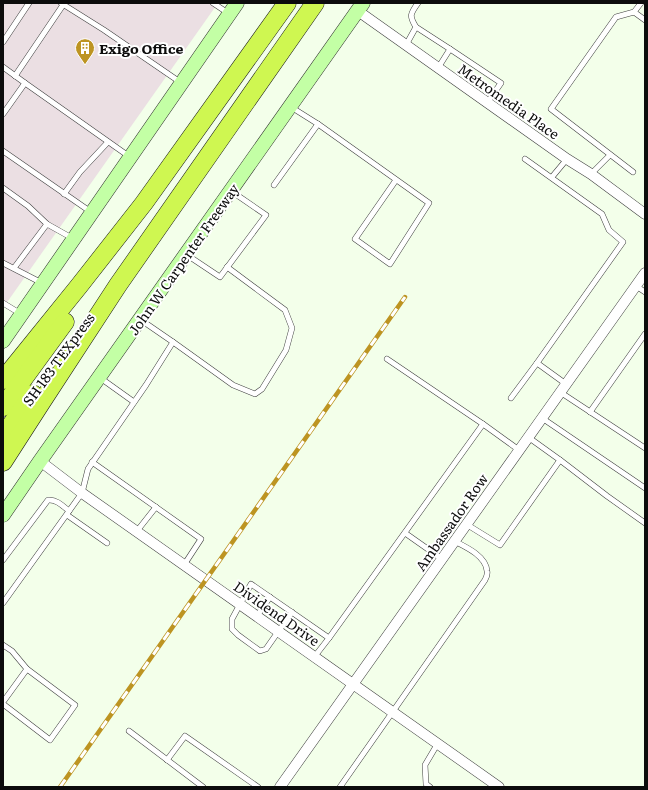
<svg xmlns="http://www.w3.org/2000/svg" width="648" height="790" font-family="Literata,serif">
  <rect width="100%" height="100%" fill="#f3ffea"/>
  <polygon fill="#ebdfe3" points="3,3 218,3 3,308"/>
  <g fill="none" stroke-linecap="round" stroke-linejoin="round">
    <g stroke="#3f3f3f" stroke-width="6">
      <g id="lane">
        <polyline points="61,3 104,30 180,82"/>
        <polyline points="213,3 228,13"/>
        <polyline points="634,12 641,3"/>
        <polyline points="416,27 450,49 438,68"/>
        <polyline points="3,42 29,3"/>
        <path d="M406,45L416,27C409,16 410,14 418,3"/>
        <polyline points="450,49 501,83 487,103"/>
        <polyline points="3,67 25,83"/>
        <polyline points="15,76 63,5"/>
        <polyline points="3,114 25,83 130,157"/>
        <polyline points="318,124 429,203 390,264 355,239 396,180"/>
        <polyline points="3,151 91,212"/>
        <polyline points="525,159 602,214 609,230 623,242 537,363"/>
        <polyline points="633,172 551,109 616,17 634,12 645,20"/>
        <polyline points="591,174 610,155"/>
        <polyline points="552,177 567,159"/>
        <polyline points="274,185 318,124 291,107"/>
        <polyline points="3,188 28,206 47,224"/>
        <polyline points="64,194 80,172 108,142"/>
        <polyline points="187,255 220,277 266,215 231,191"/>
        <polyline points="3,263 42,283"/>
        <polyline points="14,268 47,224 72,238"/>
        <polyline points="636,286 645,292"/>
        <polyline points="3,303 21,314"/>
        <polyline points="173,342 233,385 255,394 262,389 286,350 292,328 285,310 227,267"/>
        <polyline points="387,359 483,424"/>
        <polyline points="99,377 134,402"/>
        <polyline points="560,392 645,448"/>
        <polyline points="511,398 537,363 566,384"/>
        <polyline points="590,412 645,334"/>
        <polyline points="542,418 645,488"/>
        <polyline points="528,437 560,460"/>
        <polyline points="92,462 201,539 184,565"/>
        <polyline points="67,515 107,543"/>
        <polyline points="466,524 500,545 560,460 607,496 645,523"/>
        <polyline points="137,531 156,507"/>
        <polyline points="405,533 442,559"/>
        <path d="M3,560L48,500C56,499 63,506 69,511"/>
        <polyline points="3,603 82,493 88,469 146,385 173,342 141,320"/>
        <polyline points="292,612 266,649 260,651 238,635 232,629 232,619 251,584 329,638 483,424 519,450"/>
        <polyline points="257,616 270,597"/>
        <polyline points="3,645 12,651 27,669"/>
        <polyline points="315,656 329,638"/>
        <polyline points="3,702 27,669 75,705 50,740 3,704"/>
        <polyline points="129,731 203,787"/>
        <polyline points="167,760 185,736 258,787"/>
        <path d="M340,787L485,580C486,578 488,574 487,571C486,556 466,547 454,541"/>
        <polyline points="430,787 426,784 425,765 438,743"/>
      </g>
    </g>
    <g stroke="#3f3f3f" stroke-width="11">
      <g id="street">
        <polyline points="358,11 567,159 591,174 645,214"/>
        <polyline points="40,461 82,493 499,787"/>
        <polyline points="280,787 645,273"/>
      </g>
    </g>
    <g stroke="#2e2e2e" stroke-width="15">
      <g id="secondary">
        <polyline points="3,341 237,3"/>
        <polyline points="3,515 40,461 363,3"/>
      </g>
    </g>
    <g stroke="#1d1d1d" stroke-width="19">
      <g id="highway">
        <polyline points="3,380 79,286 144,203 287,3"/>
        <polyline points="3,407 65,322"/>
        <polyline points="3,436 33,394"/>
        <polyline points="3,462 41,403 118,285 315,3"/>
      </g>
    </g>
    <use href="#lane" stroke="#fff" stroke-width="5"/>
    <use href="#street" stroke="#fff" stroke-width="10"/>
    <use href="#secondary" stroke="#c3ffa5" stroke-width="14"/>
    <use href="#highway" stroke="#cff751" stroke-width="18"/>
    <g stroke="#bd9422" stroke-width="4.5">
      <polyline id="rail" points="60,787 405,297"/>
    </g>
    <use href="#rail" stroke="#fff" stroke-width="3" stroke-dasharray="9" stroke-linecap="butt"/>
  </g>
  <defs>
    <g id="building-pin" transform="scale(1)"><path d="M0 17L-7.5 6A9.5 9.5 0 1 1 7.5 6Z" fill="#bd9422" stroke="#fff"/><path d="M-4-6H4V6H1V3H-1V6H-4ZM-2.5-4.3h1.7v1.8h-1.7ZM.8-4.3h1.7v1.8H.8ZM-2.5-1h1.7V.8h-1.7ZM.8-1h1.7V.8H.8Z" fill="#fff"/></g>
  </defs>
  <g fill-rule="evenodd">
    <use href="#building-pin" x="85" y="48"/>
  </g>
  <g text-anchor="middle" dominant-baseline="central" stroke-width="4" stroke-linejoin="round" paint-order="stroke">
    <g font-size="14" font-weight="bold" fill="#0c0c0c" stroke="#fff" text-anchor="start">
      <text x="99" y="48">Exigo Office</text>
    </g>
    <g font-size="14" fill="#0c0c0c" stroke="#fff">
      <text transform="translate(509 101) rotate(35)">Metromedia Place</text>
      <text transform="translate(183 259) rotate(-55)">John W Carpenter Freeway</text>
      <text transform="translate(58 359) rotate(-54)">SH 183 TEXpress</text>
      <text transform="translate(451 522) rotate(-55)">Ambassador Row</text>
      <text transform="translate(277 613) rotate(35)">Dividend Drive</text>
    </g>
  </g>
  <rect width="648" height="790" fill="none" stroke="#0c0c0c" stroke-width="8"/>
</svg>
